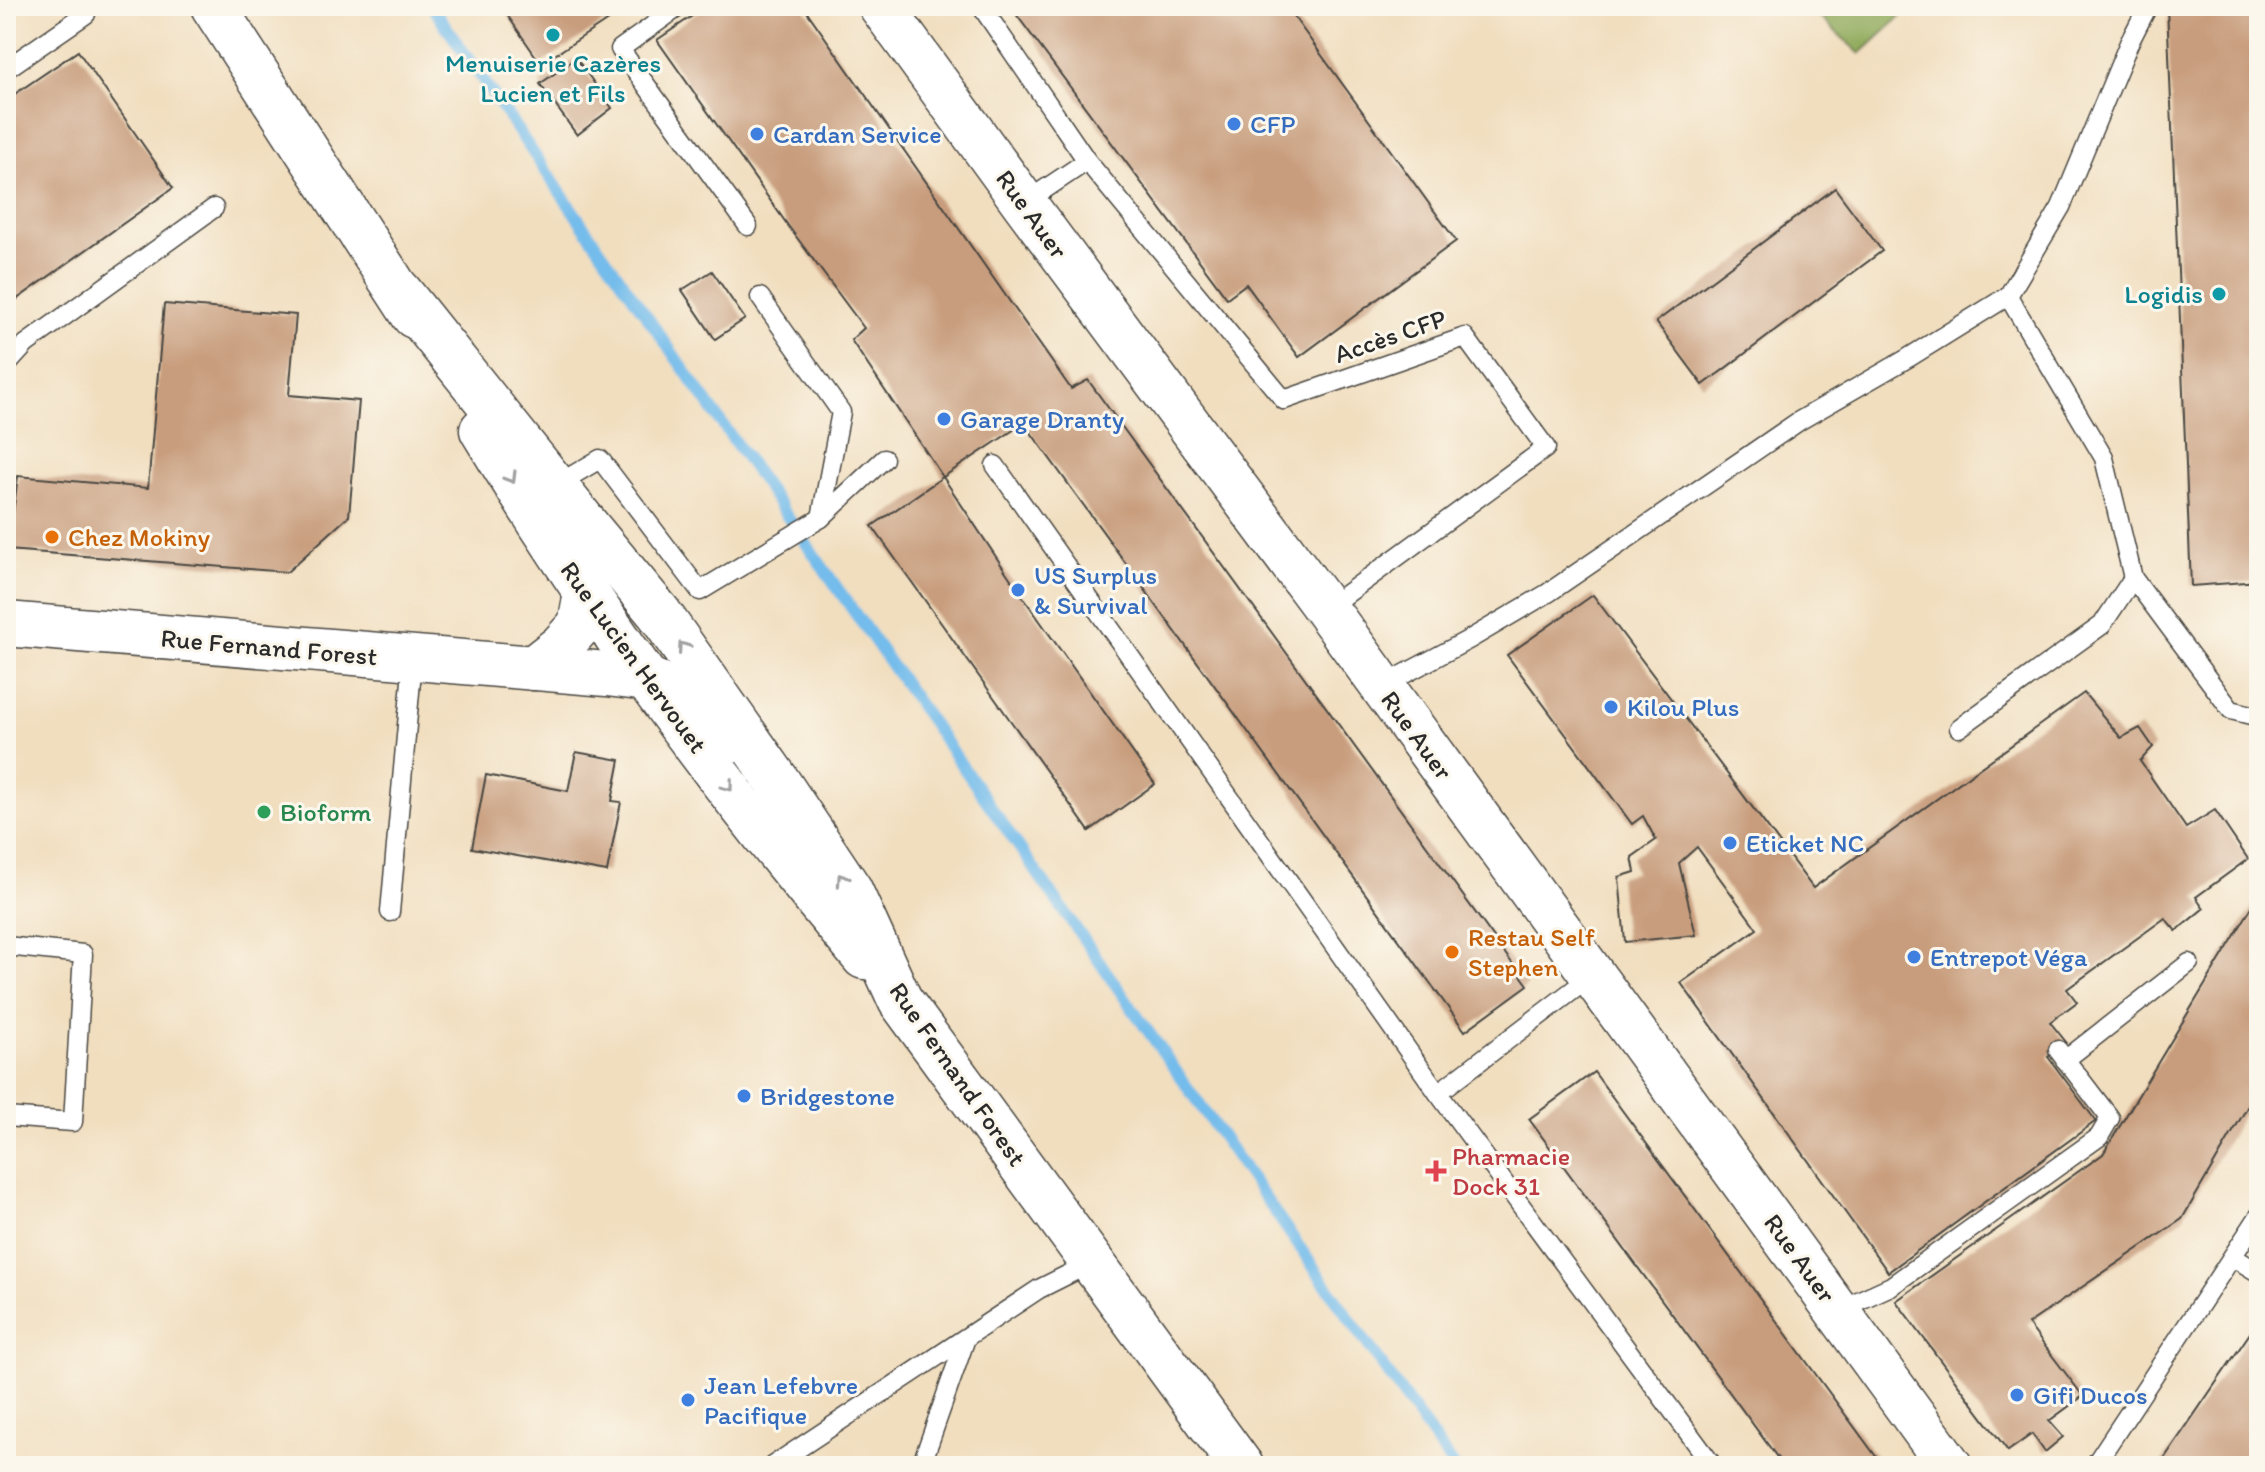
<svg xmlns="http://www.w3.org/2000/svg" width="2265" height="1472" font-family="Itim,sans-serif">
  <rect width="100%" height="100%" fill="#fbf7ec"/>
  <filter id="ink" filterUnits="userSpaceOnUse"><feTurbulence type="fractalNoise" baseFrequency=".0125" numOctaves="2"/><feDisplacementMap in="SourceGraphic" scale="16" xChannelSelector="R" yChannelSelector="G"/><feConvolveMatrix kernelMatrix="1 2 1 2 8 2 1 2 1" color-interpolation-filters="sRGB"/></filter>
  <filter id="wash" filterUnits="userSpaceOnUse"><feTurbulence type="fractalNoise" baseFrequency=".006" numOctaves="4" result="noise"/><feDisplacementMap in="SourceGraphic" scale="32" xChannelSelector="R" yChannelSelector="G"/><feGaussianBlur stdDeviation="1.8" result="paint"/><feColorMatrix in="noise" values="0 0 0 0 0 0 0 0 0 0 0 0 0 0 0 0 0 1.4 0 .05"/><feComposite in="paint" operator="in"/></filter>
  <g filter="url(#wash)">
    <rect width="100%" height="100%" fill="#f1debf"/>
    <polygon fill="#90aa5b" stroke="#5e6a43" stroke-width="2" points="1808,6 1912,6 1860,54"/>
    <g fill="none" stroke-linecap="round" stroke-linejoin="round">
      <polyline stroke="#73bceb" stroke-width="12" points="432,6 580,221 1453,1466"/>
    </g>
    <g id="blocks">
      <g fill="#c89d7d">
        <polygon points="501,6 629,6 541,64"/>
        <polygon points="707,6 803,6 1071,389 1088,380 1528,985 1465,1031 1024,423 943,477 851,340 864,328 789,227 657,40"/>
        <polygon points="1010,6 1286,6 1456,241 1299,357 1246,284 1227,298"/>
        <polygon points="2167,6 2259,6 2259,581 2191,586"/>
        <polygon points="78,51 173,188 6,307 6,100"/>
        <polygon points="576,58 612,108 577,135 540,84"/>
        <polygon points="1835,188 1882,251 1703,385 1656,322"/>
        <polygon points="712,271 745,319 715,339 682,290"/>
        <polygon points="164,304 296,315 289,395 359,401 349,516 287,572 8,550 18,476 148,488"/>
        <polygon points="943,477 1018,590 1155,784 1089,831 872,526"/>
        <polygon points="1593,595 1813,888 2084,693 2121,738 2140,728 2153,747 2140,761 2186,828 2215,810 2248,859 2196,897 2204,908 2176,931 2165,918 2067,989 2077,1002 2050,1022 2066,1042 2048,1057 2096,1121 1888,1272 1681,983 1757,929 1697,847 1679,863 1696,935 1625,942 1619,877 1635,872 1632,857 1656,840 1643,816 1632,824 1507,655"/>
        <polygon points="576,752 620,760 612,801 621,802 607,872 472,848 486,775 568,791"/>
        <polygon points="2259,895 2259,1087 2182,1219 2028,1324 2083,1396 2049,1421 2063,1437 2045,1452 2032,1434 2008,1451 1896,1301 2103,1154"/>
        <polygon points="1594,1072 1883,1466 1780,1466 1782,1464 1529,1119"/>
        <polygon points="2259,1320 2259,1466 2159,1466"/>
      </g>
    </g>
  </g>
  <g filter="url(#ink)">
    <use href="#blocks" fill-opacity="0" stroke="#494641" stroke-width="2"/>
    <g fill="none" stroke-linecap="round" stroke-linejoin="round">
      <g stroke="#494641" stroke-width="21">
        <g id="service">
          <polyline points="680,6 620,49 748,226"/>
          <polyline points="981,6 1087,161 1284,400 1465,337 1546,448 1326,609"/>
          <polyline points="6,69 86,14"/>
          <polyline points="1024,203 1087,161"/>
          <polyline points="2008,296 2104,458 2133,578 2231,710 2259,717"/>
          <polyline points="760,297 841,412 821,518"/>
          <polyline points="6,366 26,344 214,208"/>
          <polyline points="995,465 1438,1093 1713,1466"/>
          <polyline points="556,485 600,459 700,591 821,518 884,459"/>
          <polyline points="1382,686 1470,639 1548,593 1799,421 1908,358 2008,296 2061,207 2129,43 2148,6"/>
          <polyline points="1959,728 2102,625 2133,578"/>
          <polyline points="390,912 413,659"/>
          <polyline points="6,946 83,954 73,1122 6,1117"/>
          <polyline points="2065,1060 2189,963"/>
          <polyline points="1438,1093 1593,975"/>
          <polyline points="2233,1257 2259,1273"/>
          <polyline points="1838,1310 1891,1286 2099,1137 2110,1118 2058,1050"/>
          <polyline points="772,1466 1039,1289 1093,1262"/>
          <polyline points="921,1466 966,1338"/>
          <polyline points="2094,1466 2259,1216"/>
        </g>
      </g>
      <g stroke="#494641" stroke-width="47">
        <g id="tertiary">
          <polyline points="881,6 1024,203 1326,609 1950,1466"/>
          <polyline points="6,624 607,674 647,679 694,699 736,740"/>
          <polyline points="533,668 561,646 580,625 586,593"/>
        </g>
      </g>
      <g stroke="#494641" stroke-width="47">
        <g id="primary">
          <polyline points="213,6 414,316"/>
          <polyline points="399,291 591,531 659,613 776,779 850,890 900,1000 1241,1466"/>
          <path d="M482,430C594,616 724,791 864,957"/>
        </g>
      </g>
      <use href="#service" stroke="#fff" stroke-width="18"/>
      <use href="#tertiary" stroke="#fff" stroke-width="44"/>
      <use href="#primary" stroke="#fff" stroke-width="44"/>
    </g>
    <defs><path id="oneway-chevron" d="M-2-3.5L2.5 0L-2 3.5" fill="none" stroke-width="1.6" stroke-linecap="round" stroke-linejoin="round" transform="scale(2)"/></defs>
    <g stroke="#a0a0a0">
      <use href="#oneway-chevron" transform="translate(511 478) rotate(59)"/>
      <use href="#oneway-chevron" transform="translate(683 647) rotate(-125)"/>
      <use href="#oneway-chevron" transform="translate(728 786) rotate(53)"/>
      <use href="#oneway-chevron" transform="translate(842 879) rotate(-123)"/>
    </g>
  </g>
  <g fill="#0f9aa8" stroke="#fbf7ec" stroke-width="3">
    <circle cx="553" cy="35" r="8"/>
    <circle cx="2219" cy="294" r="8"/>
  </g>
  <g fill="#3f7fe0" stroke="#fbf7ec" stroke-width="3">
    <circle cx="1234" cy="124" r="8"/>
    <circle cx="757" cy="134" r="8"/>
    <circle cx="944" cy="419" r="8"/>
    <circle cx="1018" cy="590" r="8"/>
    <circle cx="1611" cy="707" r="8"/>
    <circle cx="1730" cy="843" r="8"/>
    <circle cx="1914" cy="957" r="8"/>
    <circle cx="744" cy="1096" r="8"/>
    <circle cx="2017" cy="1395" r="8"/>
    <circle cx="688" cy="1400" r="8"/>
  </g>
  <g fill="#e8710a" stroke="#fbf7ec" stroke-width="3">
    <circle cx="52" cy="537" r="8"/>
    <circle cx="1452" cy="952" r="8"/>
  </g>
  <circle fill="#2e9e5b" stroke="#fbf7ec" stroke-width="3" cx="264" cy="812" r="8"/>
  <path fill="#e0444e" stroke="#fbf7ec" stroke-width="3" d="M1432 1159h8v8h8v8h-8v8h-8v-8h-8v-8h8z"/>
  <g text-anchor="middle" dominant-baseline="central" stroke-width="6" stroke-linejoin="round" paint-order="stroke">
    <g font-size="26" fill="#0d838f" stroke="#fbf7ec">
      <text x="553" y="63">Menuiserie Cazères<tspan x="553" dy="30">Lucien et Fils</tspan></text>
      <text x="2203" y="294" text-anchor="end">Logidis</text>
    </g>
    <g font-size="26" fill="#366cbe" stroke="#fbf7ec" text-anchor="start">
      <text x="1250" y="124">CFP</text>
      <text x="773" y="134">Cardan Service</text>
      <text x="960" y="419">Garage Dranty</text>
      <text x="1034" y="575">US Surplus<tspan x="1034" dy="30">&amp; Survival</tspan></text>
      <text x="1627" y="707">Kilou Plus</text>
      <text x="1746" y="843">Eticket NC</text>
      <text x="1930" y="957">Entrepot Véga</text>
      <text x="760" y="1096">Bridgestone</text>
      <text x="704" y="1385">Jean Lefebvre<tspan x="704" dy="30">Pacifique</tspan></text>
      <text x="2033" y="1395">Gifi Ducos</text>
    </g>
    <g font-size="26" fill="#2b2b2b" stroke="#fbf7ec">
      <text transform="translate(1032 214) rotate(54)">Rue Auer</text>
      <text transform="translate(1390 336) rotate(-19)">Accès CFP</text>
      <text transform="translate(269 647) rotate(5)">Rue Fernand Forest</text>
      <text transform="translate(634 657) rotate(54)">Rue Lucien Hervouet</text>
      <text transform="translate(1417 735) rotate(54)">Rue Auer</text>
      <text transform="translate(958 1074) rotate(55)">Rue Fernand Forest</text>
      <text transform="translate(1800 1258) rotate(54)">Rue Auer</text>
    </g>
    <g font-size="26" fill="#c56008" stroke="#fbf7ec" text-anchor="start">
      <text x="68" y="537">Chez Mokiny</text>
      <text x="1468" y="937">Restau Self<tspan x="1468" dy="30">Stephen</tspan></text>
    </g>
    <g font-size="26" fill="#27864d" stroke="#fbf7ec" text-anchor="start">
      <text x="280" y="812">Bioform</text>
    </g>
    <g font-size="26" fill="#be3a42" stroke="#fbf7ec" text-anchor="start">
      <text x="1452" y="1156">Pharmacie<tspan x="1452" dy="30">Dock 31</tspan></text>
    </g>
  </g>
  <rect width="2265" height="1472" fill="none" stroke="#fbf7ec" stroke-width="32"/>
</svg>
